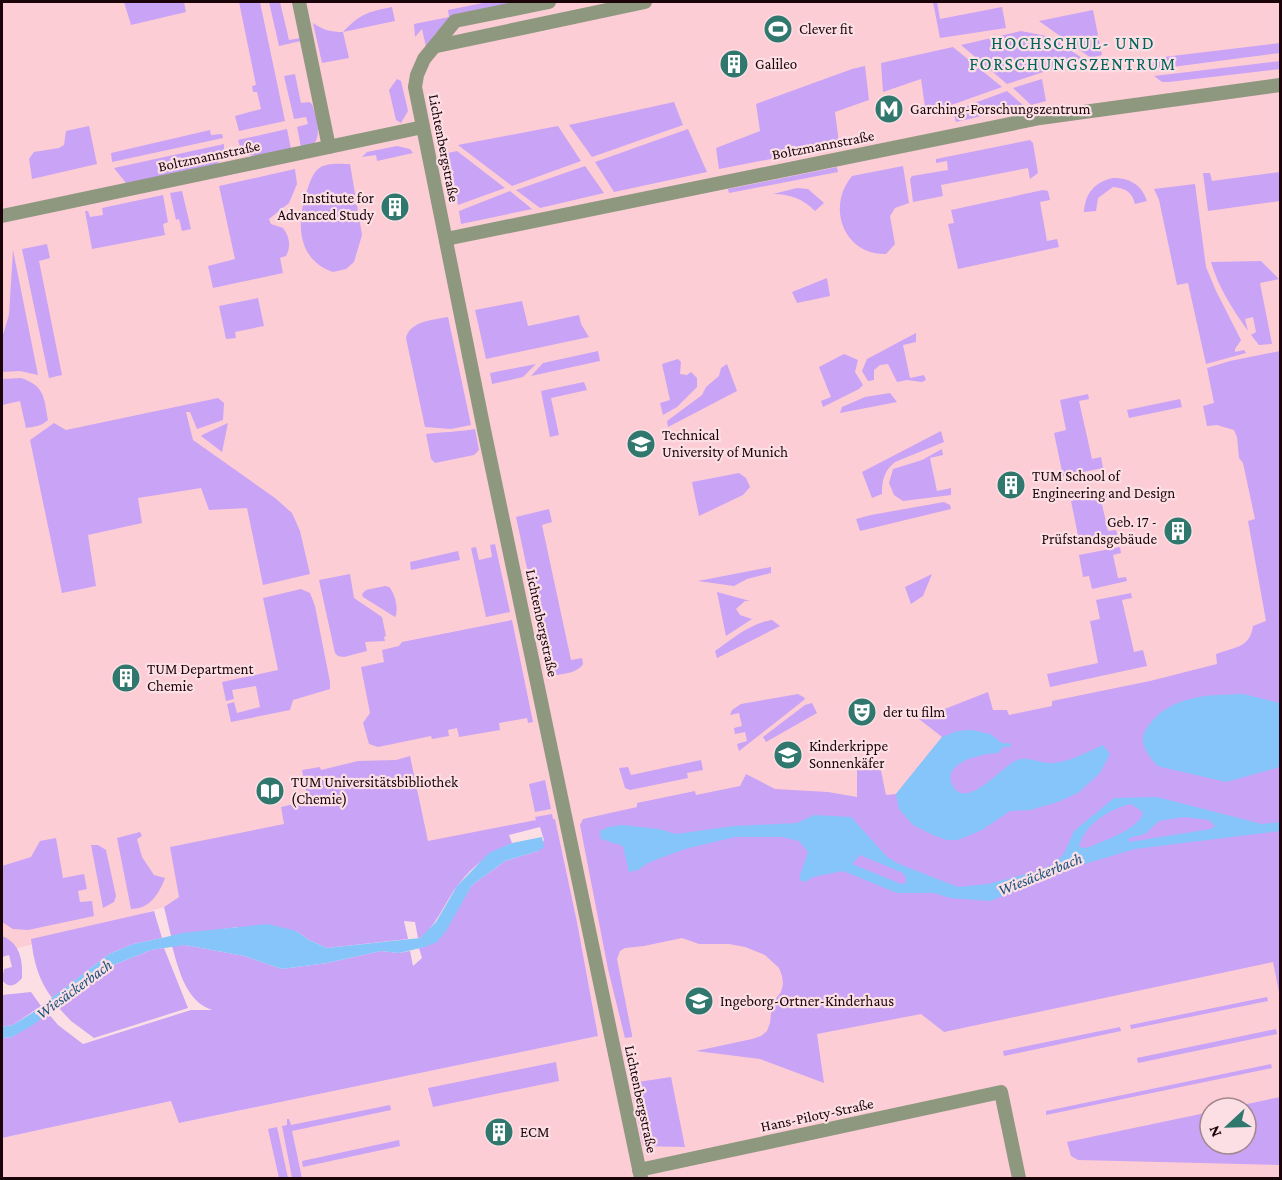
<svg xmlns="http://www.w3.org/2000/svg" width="1282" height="1180" font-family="'Crimson Pro',serif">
  <rect width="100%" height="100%" fill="#fcdfe4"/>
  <path fill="#fdcdd6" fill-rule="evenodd" d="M2,2H1280V1178H2V1138L171,1101L180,1123L598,1036L577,922L556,824L447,843L179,897L164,907L116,922L18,948L2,950ZM1210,1108H1246V1144H1210Z"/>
  <g fill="#c9a3f5">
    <polygon points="116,2 184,2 186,12 131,25 124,2 117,3"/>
    <polygon points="239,2 260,2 285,121 239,131 235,116 261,109 257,92 253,92 252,86 256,85"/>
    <polygon points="269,2 280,2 289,40 301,38 301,41 279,46"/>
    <polygon points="488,2 519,2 450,21 436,33 426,47 422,29 415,37 414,24 449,17 448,10"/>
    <polygon points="933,2 937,2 940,19 1002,7 1006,28 940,38"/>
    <path d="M392,7L395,21L343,32L349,58L322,63L313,23C323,30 331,32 343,32C360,14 367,12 392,7Z"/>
    <polygon points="1093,10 1102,55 1091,58 1039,21"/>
    <polygon points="1021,31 1051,37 1082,58 1080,60 1007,84 961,45"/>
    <polygon points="1280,43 1280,53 1149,70 1147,59"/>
    <polygon points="953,47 1002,87 926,114 921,79 883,92 881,63"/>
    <polygon points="1280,61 1280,69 1169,82 1162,82 1154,76"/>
    <polygon points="865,66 869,100 835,112 839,143 822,149 719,169 716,148 760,131 756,104 852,69"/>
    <path d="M295,74L301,103L309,102L312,104C316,116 322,134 314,144L301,147L297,127L308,124L306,117L294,119L284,76Z"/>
    <polygon points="397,79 401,81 408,111 401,123 396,120 389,90"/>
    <polygon points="1042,79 1046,101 1031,105 1013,88"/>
    <polygon points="1007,91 1024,106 956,122 953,111"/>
    <polygon points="674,102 683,125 592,157 569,125"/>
    <polygon points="89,126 97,164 32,179 29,159 34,152 59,148 64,145 66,131"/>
    <polygon points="558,126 581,161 512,186 458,145"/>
    <path d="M287,129L291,149C272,153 244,167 238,140Z"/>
    <polygon points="688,129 707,172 614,192 595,162"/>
    <polygon points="210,130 211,135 222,134 223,138 112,162 111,153"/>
    <polygon points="1030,140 1033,143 1038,173 1030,179 1028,168 941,185 943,196 913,202 910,179 912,176 948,170 947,161 936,163 936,159"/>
    <path d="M224,144C224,154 224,159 215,165L126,183L114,168Z"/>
    <polygon points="397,146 410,149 413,153 377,161 376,155 362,157 367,152"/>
    <polygon points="457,151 505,188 458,205 448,153"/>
    <path d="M350,164L362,235L354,262L346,269L333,272C298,260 296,225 306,194C308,187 312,174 318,169C326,162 341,164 350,164Z"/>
    <polygon points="585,166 604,193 540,208 516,190"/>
    <path d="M903,166L909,203L895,208L890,216L895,244L886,254C844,255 826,207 852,176Z"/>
    <polygon points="837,167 838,172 729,193 728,189"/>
    <path d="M295,169L297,184L289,203L269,219L271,224L283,228C290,237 291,247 286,256L280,258L283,273L213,288L208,266L235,259L219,186Z"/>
    <polygon points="1280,172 1280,201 1208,211 1203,173 1210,173 1212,181"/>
    <path d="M1113,178C1130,178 1142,185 1147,201L1135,204C1132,191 1124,188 1113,187L1098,198L1096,211L1084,212C1085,193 1095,182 1113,178Z"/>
    <polygon points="1195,184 1206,267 1216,291 1241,340 1235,349 1235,352 1244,350 1246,353 1206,364 1188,283 1177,285 1159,200 1154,189"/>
    <path d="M797,188L808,189L824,203L815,211C803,199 790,194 773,194Z"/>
    <polygon points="1043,190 1048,191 1050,200 1040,202 1047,241 1057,239 1059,247 958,269 948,224 954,223 951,210"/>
    <polygon points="182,191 191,229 182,231 179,219 176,220 170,193"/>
    <polygon points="510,191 532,209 461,224 459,211"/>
    <polygon points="163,195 168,222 163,224 165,235 92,249 85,211 88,211 90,217 103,215 102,208"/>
    <polygon points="47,244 50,258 39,261 62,375 49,378 22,249"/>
    <polygon points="13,250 38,375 20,371 2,372 2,338 9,315"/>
    <path d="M1261,261L1279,279L1260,283L1272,344L1259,345L1251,335L1256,332L1253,317L1245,319L1248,331C1233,310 1218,287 1211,262Z"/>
    <polygon points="827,278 830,296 797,303 792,292"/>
    <polygon points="258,298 264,326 235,332 236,338 226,339 219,306"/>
    <polygon points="522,301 528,326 579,315 581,324 589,337 486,359 475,310"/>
    <path d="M448,317L471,425L451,429L425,427L406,338C410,321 433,320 448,317Z"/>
    <polygon points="916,333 916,342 903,345 910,378 924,375 926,380 922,382 907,380 897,382 888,364 880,365 874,370 874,380 868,381 862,371 867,359"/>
    <polygon points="598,351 600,361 531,376 543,363"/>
    <path d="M1280,351V997L1273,962L944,1032L921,1014L817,1034L824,1083L760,1059L696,1051L752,1039L761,1036L767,1031L770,1023L772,1004L781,992L783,984L782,976L779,968L765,955L745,947L729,944H699L682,938L644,946L625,948L620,951L617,959L632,1035V1037L625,1038L608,969L580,825L583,819L637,807V803L695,791L696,795L740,786L746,774L775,789L828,792L857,797V764L880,766L886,795L896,794L942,737L919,719L988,692L993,710H1007L1009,715L1052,706V701L1150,681L1217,664L1216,654C1235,647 1250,648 1253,626L1266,621L1248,521L1255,519L1243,463L1239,458L1237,437L1234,430L1217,425L1207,426L1203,406L1214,403L1207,368L1230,361Z"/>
    <polygon points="844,354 858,360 855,372 863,385 859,389 823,407 821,401 831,397 819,367"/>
    <polygon points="678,359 681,362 680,374 687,375 691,372 697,378 697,387 677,407 663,415 660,403 670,400 662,364"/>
    <polygon points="536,364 523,377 492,384 490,373"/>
    <polygon points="727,364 737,391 668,427 667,421 702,395 706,387 719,376 721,368"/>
    <path d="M21,378C45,386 44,398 48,420C42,426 33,427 26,428L20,401L2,405V379Z"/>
    <polygon points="584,382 587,390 551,398 559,435 550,437 541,391"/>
    <polygon points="890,393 897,402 840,413 842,407 865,397"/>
    <polygon points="1088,394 1089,399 1079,401 1092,459 1101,457 1103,468 1063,476 1054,433 1066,430 1060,400"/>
    <polygon points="218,398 224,403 223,420 197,429 190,412 186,412 193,440 275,498 292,513 300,531 310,574 263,585 247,508 209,510 201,488 138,498 142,523 88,535 96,586 62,593 30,440 54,423 66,430"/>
    <polygon points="1180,399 1182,407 1129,418 1127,410"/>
    <polygon points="228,423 222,452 201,436 204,434"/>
    <path d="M475,429L479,450L474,455L435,463L431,459L426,434C443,432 458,432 475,429Z"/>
    <path d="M941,431L944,442L895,462C884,471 882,480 882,494L872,498L862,472Z"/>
    <polygon points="942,449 943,455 930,458 937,491 951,488 951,495 903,501 894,495 889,483 893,469 922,460"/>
    <polygon points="739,473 746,478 750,487 743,495 699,516 692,482"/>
    <polygon points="1108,493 1109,498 1101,500 1108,531 1116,530 1118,537 1080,545 1071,501"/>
    <polygon points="944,502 950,505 951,509 860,531 856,519 871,515"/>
    <path d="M549,509L552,522L542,525L571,660L582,658L583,664C577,674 560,674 550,676L516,517Z"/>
    <polygon points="495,544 510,612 486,617 471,548 476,547 479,560 492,557 490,545"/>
    <polygon points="1120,547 1121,553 1113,555 1118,578 1126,577 1127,581 1092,589 1089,576 1083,577 1079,555"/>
    <polygon points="458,551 460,560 411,570 410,562"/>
    <polygon points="771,567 771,573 747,579 734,586 698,581"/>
    <polygon points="350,574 354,598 382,617 386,636 384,637 385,641 365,642 367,651 344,657 338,656 335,653 319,580"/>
    <polygon points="932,574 923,596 911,604 905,587"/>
    <path d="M385,586L389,587C395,593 399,610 395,617L363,597L362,594L366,590Z"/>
    <polygon points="301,589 310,593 315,606 330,682 330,689 293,700 290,710 231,722 227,704 234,702 237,713 260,707 256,686 232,690 234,699 226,701 222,682 278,670 263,598"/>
    <polygon points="717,592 750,601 745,601 736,609 740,615 752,619 726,636"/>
    <polygon points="1131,593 1132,598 1122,600 1134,652 1143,650 1147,666 1050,687 1047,674 1098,663 1090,621 1100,619 1096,600"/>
    <polygon points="512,620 533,722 528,723 527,718 499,723 500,730 459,737 457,728 448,730 449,736 432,739 431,736 378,747 369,744 363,723 370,713 361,667 384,662 382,650 399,646 402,642"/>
    <path d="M772,620L780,626L717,658L715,651C733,638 751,623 772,620Z"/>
    <polygon points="798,694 805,698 804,700 739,751 737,744 747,741 745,732 735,734 734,728 742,726 739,713 730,715 732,710 741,704"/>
    <polygon points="812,703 817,713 766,742 763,737 805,705"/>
    <path d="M410,756L428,841L536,820L535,817L552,814L553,819H555L577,922L598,1036L179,1123L171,1101L2,1138V1038L12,1037L48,1013L58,1025L83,1044L191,1010H212C186,1001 179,971 172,946L185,945L244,956L282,969L327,963L381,951L399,953L410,951L413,966L422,958L419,948L425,947L458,908L472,885L505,861L538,851L544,840L540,827L509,835L512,843C490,853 473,865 458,885C444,903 438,924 420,938H418L415,922L404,921L408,939L327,948L309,940L296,931L238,927L171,936L164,907L179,897L170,847L284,824L281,807L308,801L302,770L320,767L321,770L358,761L396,760Z"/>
    <polygon points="701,760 703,770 687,773 688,778 630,790 625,788 619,768 628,767 631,775"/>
    <polygon points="545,780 551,809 535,812 529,784"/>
    <path d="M140,832L142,836L137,839L142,857L154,875L165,878C159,894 150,909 131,909L117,838Z"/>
    <polygon points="56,838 63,878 84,874 87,889 78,891 80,902 92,901 94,916 28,930 13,929 2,922 2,866 31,857 40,841"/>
    <polygon points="91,845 98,845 106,850 116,896 114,902 103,908"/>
    <path d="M154,911L162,938L133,944L109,954L52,998C38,979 34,962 31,939Z"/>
    <path d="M2,936C20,943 23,960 22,978C15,986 9,989 2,980L4,969L12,967L9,955L2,957Z"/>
    <polygon points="164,948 188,1008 94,1038 71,1021 57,1006 101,970 151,950"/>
    <polygon points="31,992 41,1006 13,1025 2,1027 2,995"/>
    <polygon points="1267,997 1268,1001 1131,1029 1130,1025"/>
    <polygon points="1120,1027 1121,1031 1004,1056 1003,1051"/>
    <polygon points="1276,1029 1277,1034 1138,1063 1137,1058"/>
    <polygon points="556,1062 559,1081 433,1107 428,1088"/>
    <polygon points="1271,1064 1272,1068 1046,1115 1046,1111"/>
    <polygon points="671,1077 685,1147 643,1146 631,1083"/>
    <polygon points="1280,1097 1280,1165 1078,1160 1071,1156 1067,1142 1210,1112 1210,1144 1246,1144 1246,1108 1228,1108"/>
    <polygon points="390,1105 391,1110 292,1131 302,1178 292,1178 282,1126 287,1125 287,1119 289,1119 291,1125"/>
    <polygon points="277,1127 288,1178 279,1178 268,1129"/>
    <polygon points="399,1140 400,1146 303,1167 302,1161"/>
  </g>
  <g fill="#86c5f9" fill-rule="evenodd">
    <path d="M1243,694L1280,703V767L1226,782L1157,766C1153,760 1146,753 1144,746C1141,738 1144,731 1149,725C1171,695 1209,695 1243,694Z"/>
    <path d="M972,730L990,734L1005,745L998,753C983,753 937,763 954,788C968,808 1001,768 1015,761C1026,755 1038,763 1050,763C1068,763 1087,752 1103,745L1110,754L1100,773L1078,793L1058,802L1030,810L1010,811L982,830L958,840H947L935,836L913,825L899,809L896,794L942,737L957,731Z"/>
    <path d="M1157,797L1262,824L1280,822V831L1135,849L1081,865L990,901L950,898L934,893H897L843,871L813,877L805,882L800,880V875L808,852L799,841L782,837H735L685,849L650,862L638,870L629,872L623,846L601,839L600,831L609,827L622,825L659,829L676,834L734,826L797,823L814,815L851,817L887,857L899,864L958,887L988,884L1034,872L1052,865L1064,854L1074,831L1114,798ZM1131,804L1143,812C1141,829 1102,841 1087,848L1079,847C1084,824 1110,809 1131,804ZM1184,817L1209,820L1215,826L1211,829L1129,842V838L1145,834L1159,821ZM860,855L903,873L906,878V883L901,884L852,864Z"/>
    <polygon points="542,837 544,847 538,851 505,861 472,885 446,931 437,942 425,947 399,953 381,951 327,963 282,969 244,956 185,945 151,950 101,970 83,986 33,1025 12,1037 2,1038 2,1027 13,1025 32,1013 109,954 133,944 162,938 182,933 268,924 296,931 309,940 327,948 420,938 436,922 457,886 489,853 512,843"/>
  </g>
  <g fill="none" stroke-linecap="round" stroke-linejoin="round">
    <polyline stroke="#86c5f9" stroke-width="4" points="1005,745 1009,745"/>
    <g stroke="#8e987f" stroke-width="14">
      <polyline points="299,2 329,147"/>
      <polyline points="549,2 455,21 424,59 417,75 415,87 483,425 641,1178"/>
      <polyline points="437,46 645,2"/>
      <polyline points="2,216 423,127"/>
      <polyline points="446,239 1040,118 1280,85"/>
      <polyline points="639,1170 1001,1092 1019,1178"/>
    </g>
  </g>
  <defs>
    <g id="stadium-disc" transform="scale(1.5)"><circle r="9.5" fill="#30776e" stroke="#fcdfe4"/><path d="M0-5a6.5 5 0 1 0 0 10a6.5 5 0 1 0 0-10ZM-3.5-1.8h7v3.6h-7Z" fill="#fff"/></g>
    <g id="building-disc" transform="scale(1.5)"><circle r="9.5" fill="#30776e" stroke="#fcdfe4"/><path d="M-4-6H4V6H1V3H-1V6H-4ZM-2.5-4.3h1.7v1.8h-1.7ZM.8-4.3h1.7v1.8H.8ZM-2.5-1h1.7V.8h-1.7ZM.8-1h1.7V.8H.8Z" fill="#fff"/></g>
    <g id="metro-disc" transform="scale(1.5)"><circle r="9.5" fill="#30776e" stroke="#fcdfe4"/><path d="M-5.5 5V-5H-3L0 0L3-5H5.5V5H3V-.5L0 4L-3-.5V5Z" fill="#fff"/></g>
    <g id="university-disc" transform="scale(1.5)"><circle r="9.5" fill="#30776e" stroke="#fcdfe4"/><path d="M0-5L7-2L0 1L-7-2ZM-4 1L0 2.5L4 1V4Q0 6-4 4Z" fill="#fff"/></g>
    <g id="theatre-disc" transform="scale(1.5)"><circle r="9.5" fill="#30776e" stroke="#fcdfe4"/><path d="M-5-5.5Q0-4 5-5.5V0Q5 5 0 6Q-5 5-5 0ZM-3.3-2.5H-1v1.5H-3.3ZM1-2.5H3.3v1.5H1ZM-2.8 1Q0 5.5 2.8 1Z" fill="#fff"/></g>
    <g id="school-disc" transform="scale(1.5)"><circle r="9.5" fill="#30776e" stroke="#fcdfe4"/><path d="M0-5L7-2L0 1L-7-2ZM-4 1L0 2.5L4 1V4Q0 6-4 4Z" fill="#fff"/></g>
    <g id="library-disc" transform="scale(1.5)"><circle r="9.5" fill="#30776e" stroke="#fcdfe4"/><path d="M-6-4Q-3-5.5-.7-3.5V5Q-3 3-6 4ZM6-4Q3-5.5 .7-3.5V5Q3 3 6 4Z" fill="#fff"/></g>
  </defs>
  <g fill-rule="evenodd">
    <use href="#stadium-disc" x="778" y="29"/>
    <use href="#building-disc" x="734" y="64"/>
    <use href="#metro-disc" x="889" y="109"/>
    <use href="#building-disc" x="395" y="207"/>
    <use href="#university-disc" x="641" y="444"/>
    <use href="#building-disc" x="1011" y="485"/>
    <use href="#building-disc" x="1178" y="531"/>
    <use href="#building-disc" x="126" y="678"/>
    <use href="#theatre-disc" x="862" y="712"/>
    <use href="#school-disc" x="788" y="755"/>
    <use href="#library-disc" x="270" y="791"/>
    <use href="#school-disc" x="699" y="1001"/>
    <use href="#building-disc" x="499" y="1132"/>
  </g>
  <g text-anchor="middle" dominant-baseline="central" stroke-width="4.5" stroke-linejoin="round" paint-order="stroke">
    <g font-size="15" fill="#1a040a" stroke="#fcdfe4" text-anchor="start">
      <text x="799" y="29">Clever fit</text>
      <text x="755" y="64">Galileo</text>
      <text x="910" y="109">Garching-Forschungszentrum</text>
      <text x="374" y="198" text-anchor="end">Institute for<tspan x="374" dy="17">Advanced Study</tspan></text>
      <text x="662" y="435">Technical<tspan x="662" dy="17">University of Munich</tspan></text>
      <text x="1032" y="476">TUM School of<tspan x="1032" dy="17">Engineering and Design</tspan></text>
      <text x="1157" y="522" text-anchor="end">Geb. 17 -<tspan x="1157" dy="17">Prüfstandsgebäude</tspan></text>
      <text x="147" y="669">TUM Department<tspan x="147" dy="17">Chemie</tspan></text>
      <text x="883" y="712">der tu film</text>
      <text x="809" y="746">Kinderkrippe<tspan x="809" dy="17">Sonnenkäfer</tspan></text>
      <text x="291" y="782">TUM Universitätsbibliothek<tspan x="291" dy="17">(Chemie)</tspan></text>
      <text x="720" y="1001">Ingeborg-Ortner-Kinderhaus</text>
      <text x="520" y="1132">ECM</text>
    </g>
    <g font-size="15" fill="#1a040a" stroke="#fcdfe4">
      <text transform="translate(823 145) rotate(-11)">Boltzmannstraße</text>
      <text transform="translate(444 148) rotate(79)">Lichtenbergstraße</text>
      <text transform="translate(209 156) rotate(-12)">Boltzmannstraße</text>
      <text transform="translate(542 623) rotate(78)">Lichtenbergstraße</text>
      <text transform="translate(641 1099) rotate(78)">Lichtenbergstraße</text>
      <text transform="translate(817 1115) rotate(-12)">Hans-Piloty-Straße</text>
    </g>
    <g font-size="16" font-style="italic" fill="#18527d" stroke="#fcdfe4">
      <text transform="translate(1040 874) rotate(-22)">Wiesäckerbach</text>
      <text transform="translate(74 989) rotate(-36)">Wiesäckerbach</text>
    </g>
    <g font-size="18" letter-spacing="1.5" fill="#00645b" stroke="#fcdfe4">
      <text x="1073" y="43">HOCHSCHUL- UND<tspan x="1073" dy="21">FORSCHUNGSZENTRUM</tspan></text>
    </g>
  </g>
  <rect width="1282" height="1180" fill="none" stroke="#1a040a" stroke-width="6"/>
  <g transform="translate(1228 1126) rotate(248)"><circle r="28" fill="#fcdfe4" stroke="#a2878d" stroke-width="1.5"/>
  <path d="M0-4.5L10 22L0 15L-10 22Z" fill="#30776e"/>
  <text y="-9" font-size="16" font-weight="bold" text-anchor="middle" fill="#1a040a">N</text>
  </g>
</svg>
